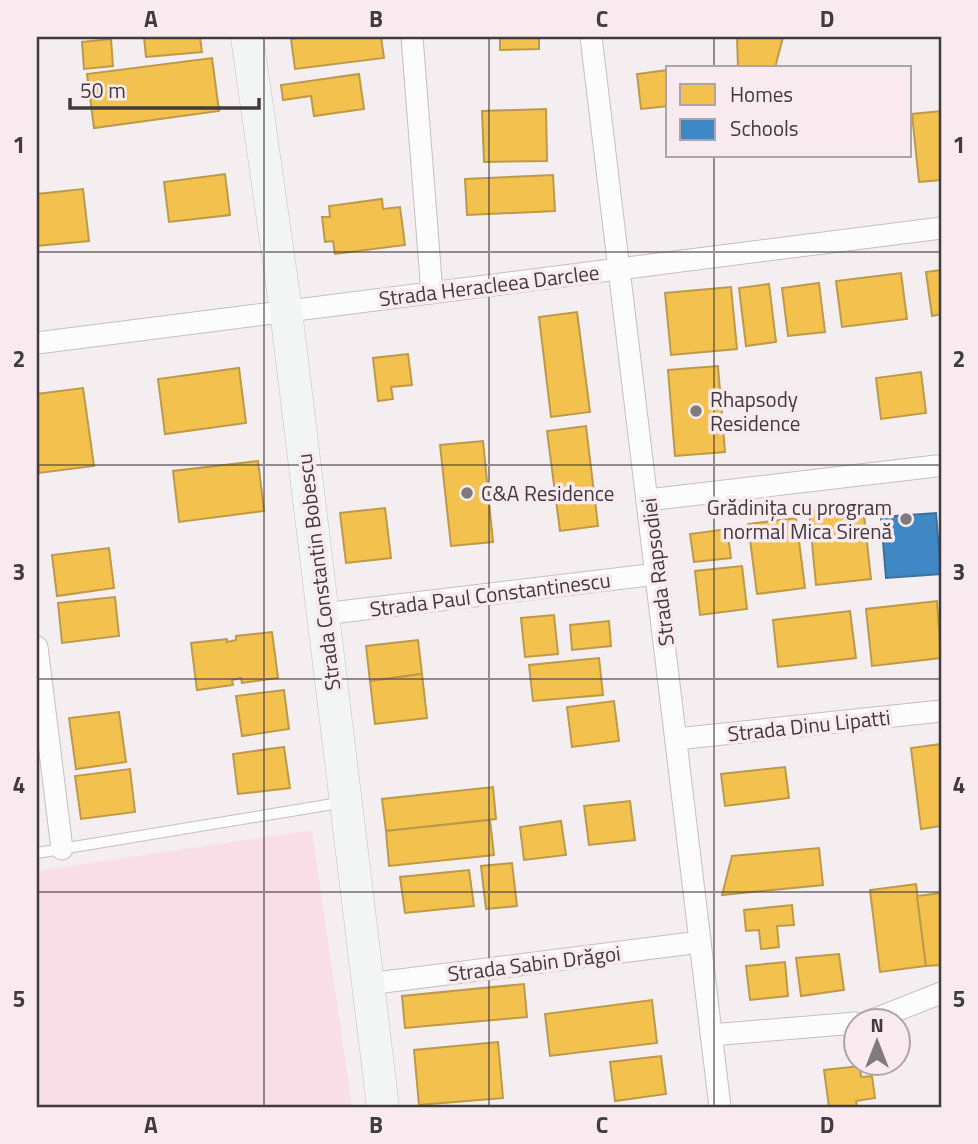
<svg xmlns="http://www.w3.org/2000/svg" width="978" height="1144" font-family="'Titillium Web',sans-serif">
  <rect width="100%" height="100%" fill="#f4eef0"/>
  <polygon fill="#f9dee8" points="312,830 352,1107 37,1107 37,871"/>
  <g fill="#f2c14e" stroke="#bd9949" stroke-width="2">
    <polygon points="144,37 200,37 202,52 146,57"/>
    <polygon points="307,37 381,37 384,58 295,69 291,39"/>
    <polygon points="500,37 539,37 539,49 500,50"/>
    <polygon points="737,37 783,37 775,68 738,68"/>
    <polygon points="111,39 113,66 84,69 82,42"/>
    <polygon points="212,58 219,111 94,128 87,74"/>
    <polygon points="668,70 668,106 641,109 637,74"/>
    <polygon points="359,74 364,109 314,116 311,96 283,100 281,85"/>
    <polygon points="546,109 547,161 484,162 482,111"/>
    <polygon points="941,111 941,180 919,182 912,114"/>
    <polygon points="225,174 230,215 169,222 164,182"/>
    <polygon points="553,175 555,211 467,215 465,179"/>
    <polygon points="83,189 89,241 37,246 37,194"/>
    <polygon points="382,199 383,209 400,207 405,245 335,254 333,241 325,242 322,217 330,217 329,206"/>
    <polygon points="941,270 941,314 932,316 926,272"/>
    <polygon points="901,273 907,319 842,327 836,281"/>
    <polygon points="819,283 825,332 788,336 782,288"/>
    <polygon points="769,284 776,342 746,346 739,288"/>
    <polygon points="731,287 737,349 671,355 665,293"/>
    <polygon points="577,312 590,412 551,417 539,317"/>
    <polygon points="408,354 412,385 391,387 393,399 378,401 373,358"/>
    <polygon points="718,366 725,452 675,456 668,370"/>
    <polygon points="239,368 246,423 165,434 158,379"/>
    <polygon points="921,372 926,413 881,419 876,378"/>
    <polygon points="83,388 94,466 39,473 37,454 37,394"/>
    <polygon points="586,426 598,526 560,531 547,431"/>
    <polygon points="483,441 493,542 451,546 440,445"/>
    <polygon points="258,461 264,511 179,522 173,471"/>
    <polygon points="863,506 871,579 816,585 809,511"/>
    <polygon points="385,508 391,558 346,563 340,513"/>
    <polygon points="796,518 805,588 757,594 748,524"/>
    <polygon points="727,529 731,558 694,562 690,534"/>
    <polygon points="109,548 114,588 57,596 52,555"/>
    <polygon points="742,566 747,609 700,615 695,571"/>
    <polygon points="115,597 119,636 62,643 58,603"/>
    <polygon points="937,601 941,658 872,666 866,609"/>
    <polygon points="850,611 856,658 778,667 773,620"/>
    <polygon points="554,615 558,654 525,657 521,618"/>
    <polygon points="609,621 611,646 572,650 570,625"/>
    <polygon points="272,632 278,678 242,683 241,678 232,680 233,685 197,690 191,643 227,639 227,642 236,640 236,636"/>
    <polygon points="418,640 422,674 370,681 366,646"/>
    <polygon points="599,658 603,695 533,701 529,665"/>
    <polygon points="422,674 427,718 375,724 370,681"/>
    <polygon points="284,690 289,729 242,736 236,696"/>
    <polygon points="614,701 619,741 572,747 567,707"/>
    <polygon points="119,712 126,762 76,769 69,718"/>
    <polygon points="941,744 941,826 921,829 911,748"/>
    <polygon points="284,747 290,788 238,794 233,754"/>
    <polygon points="785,767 789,798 725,806 721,774"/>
    <polygon points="130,769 135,812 81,819 75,776"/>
    <polygon points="493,787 496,819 386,831 382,799"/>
    <polygon points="630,801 635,840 589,845 584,806"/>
    <polygon points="490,820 494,855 389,866 386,831"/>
    <polygon points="561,821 566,855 524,860 520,827"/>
    <polygon points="819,848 823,885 722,895 732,856"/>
    <polygon points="512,863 517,906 486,909 481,866"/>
    <polygon points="469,870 474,906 405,913 400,877"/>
    <polygon points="916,884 926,966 880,972 870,890"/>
    <polygon points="941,893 941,965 926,966 917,896"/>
    <polygon points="792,905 794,925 777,926 779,947 761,949 759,930 746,931 744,910"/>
    <polygon points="839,954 844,990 801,996 796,958"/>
    <polygon points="785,962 788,996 750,1000 746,966"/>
    <polygon points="524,984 527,1017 405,1028 402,996"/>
    <polygon points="652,1000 657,1043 550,1056 545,1014"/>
    <polygon points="498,1042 503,1098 419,1105 414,1050"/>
    <polygon points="661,1056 666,1094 615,1101 610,1062"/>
    <polygon points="860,1066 861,1077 872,1076 875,1098 856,1101 857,1107 829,1107 824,1070"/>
  </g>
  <polygon fill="#3f88c5" stroke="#3f719c" stroke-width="2" points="936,513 941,574 886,578 881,517"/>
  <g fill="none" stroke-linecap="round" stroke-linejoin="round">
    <g stroke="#c5bfc1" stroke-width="12">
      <polyline id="lane" points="37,853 345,802"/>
    </g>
    <g stroke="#c5bfc1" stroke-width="23">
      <g id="street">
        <polyline points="412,37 432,293"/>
        <polyline points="591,37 720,1107"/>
        <polyline points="37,343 941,228"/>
        <polyline points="648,500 936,466"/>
        <polyline points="323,614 657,574"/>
        <polyline points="37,647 62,849"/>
        <polyline points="676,739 941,711"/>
        <polyline points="368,984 700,942"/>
        <polyline points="870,1021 941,993"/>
        <polyline points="711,1035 856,1023"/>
      </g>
    </g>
    <g stroke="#c5bfc1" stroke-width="33">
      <polyline id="secondary" points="247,37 286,311 383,1107"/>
    </g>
    <use href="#lane" stroke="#fdfcfd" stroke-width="10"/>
    <use href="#street" stroke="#fdfcfd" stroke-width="21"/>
    <use href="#secondary" stroke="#f3f5f4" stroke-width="32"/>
  </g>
  <path fill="none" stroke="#403b3d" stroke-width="2" stroke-opacity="0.55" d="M264,37V1107M489,37V1107M714,37V68M714,156V1107M37,252H941M37,465H941M37,679H941M37,892H941"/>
  <g fill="#7f7a7c" stroke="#f8eaef" stroke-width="2.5">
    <circle cx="696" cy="411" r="7"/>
    <circle cx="467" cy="493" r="7"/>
    <circle cx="906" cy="519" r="7"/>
  </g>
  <g text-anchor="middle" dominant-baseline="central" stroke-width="7" stroke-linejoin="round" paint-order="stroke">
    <g font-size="21" fill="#403b3d" stroke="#f8eaef">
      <text transform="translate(489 285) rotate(-7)">Strada Heracleea Darclee</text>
      <text transform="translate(318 572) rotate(-97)">Strada Constantin Bobescu</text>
      <text transform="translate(657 572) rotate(-97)">Strada Rapsodiei</text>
      <text transform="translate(490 594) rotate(-7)">Strada Paul Constantinescu</text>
      <text transform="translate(809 725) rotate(-6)">Strada Dinu Lipatti</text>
      <text transform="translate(534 963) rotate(-7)">Strada Sabin Drăgoi</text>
    </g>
    <g font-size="21" fill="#403b3d" stroke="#f8eaef" text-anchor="start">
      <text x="710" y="399">Rhapsody<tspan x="710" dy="24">Residence</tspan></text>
      <text x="481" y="493">C&amp;A Residence</text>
      <text x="892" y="507" text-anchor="end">Grădinița cu program<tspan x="892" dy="24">normal Mica Sirenă</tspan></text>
    </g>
  </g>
  <rect width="978" height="1144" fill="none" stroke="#f8eaef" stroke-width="77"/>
  <rect x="666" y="66" width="245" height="91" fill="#f8eaef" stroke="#aea4a8" stroke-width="2"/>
  <rect x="680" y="84" width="35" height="21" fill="#f2c14e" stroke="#aea4a8" stroke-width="2"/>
  <text x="730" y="102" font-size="21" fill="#403b3d">Homes</text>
  <rect x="680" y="119" width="35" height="21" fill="#3f88c5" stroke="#aea4a8" stroke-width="2"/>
  <text x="730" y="136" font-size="21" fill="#403b3d">Schools</text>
  <g transform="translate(877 1042)"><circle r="33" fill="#f8eaef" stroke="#aea4a8" stroke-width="2"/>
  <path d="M0-5L12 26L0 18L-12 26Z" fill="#7f7a7c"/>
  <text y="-10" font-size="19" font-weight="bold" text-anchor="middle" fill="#403b3d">N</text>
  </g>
  <path d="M70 98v10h189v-10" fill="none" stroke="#403b3d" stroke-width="3.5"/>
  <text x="80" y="98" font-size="21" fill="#403b3d" stroke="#f8eaef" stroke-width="5" paint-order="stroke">50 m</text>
  <rect x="38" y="38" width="902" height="1068" fill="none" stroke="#403b3d" stroke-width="2.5"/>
  <g font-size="23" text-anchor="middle" font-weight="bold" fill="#403b3d">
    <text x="151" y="27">A</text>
    <text x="376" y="27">B</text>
    <text x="602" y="27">C</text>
    <text x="827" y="27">D</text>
    <text x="19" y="153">1</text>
    <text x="959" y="153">1</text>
    <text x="19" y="367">2</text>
    <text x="959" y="367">2</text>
    <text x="19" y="580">3</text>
    <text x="959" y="580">3</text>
    <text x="19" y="793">4</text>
    <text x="959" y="793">4</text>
    <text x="19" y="1007">5</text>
    <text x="959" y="1007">5</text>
    <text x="151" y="1133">A</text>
    <text x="376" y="1133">B</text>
    <text x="602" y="1133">C</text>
    <text x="827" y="1133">D</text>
  </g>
</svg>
